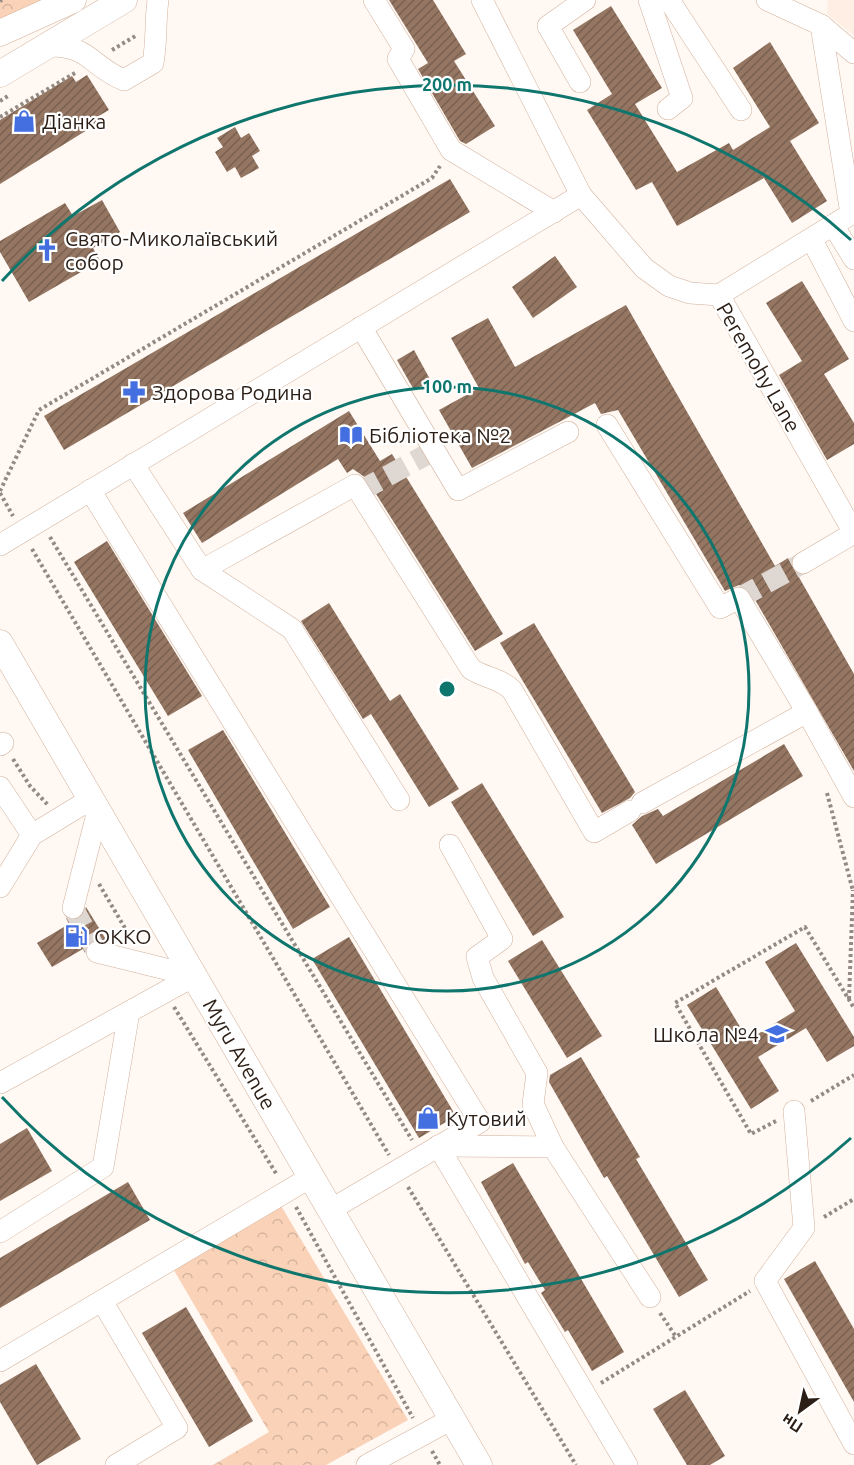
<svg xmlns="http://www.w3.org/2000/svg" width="854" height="1465" font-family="Ubuntu,sans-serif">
  <defs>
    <pattern id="forest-crowns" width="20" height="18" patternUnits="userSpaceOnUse" patternTransform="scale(1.5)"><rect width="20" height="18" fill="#fad2b7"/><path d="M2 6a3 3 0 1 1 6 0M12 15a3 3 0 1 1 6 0" fill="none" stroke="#d6b49d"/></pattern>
    <pattern id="building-hatch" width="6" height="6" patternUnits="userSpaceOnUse" patternTransform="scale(1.5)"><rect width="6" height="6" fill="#947662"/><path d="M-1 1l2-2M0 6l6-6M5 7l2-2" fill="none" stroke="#796050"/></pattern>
  </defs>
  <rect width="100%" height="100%" fill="#fff8f3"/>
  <polygon fill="#ffeee3" points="828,0 854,0 854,35 827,14"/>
  <g fill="url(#forest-crowns)">
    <polygon points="0,0 51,0 0,23"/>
    <polygon points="280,1204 408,1420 326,1465 213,1465 269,1432 172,1267"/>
  </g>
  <g fill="url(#building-hatch)">
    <polygon points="389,0 433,0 466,54 454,61 495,126 466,144 460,141 418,69 428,63"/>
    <polygon points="611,6 662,88 635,104 677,172 729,143 733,150 770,127 733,68 770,42 819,123 790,141 827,201 792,223 764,178 677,226 652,182 636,190 587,110 612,94 573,30"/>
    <polygon points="87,75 109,110 97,117 100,122 0,184 0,120 72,76 76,82"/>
    <polygon points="235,127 241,138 249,133 260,151 252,156 259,168 241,178 235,167 227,172 215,152 223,147 217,138"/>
    <polygon points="450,179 470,212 64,450 44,416"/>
    <polygon points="102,200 120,232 93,248 100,261 29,302 0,252 0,241 65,203 73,216"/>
    <polygon points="555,256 577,287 533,318 512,287"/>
    <polygon points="802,281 849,359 824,374 854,423 854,444 827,460 779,375 802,361 766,303"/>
    <polygon points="626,305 775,566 788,558 854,674 854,771 750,591 739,585 725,591 618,410 601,414 595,403 472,468 439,410 479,388 451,338 488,318 515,367"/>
    <polygon points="414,350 431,381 414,390 397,360"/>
    <polygon points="349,411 380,461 392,454 503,634 475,651 366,478 353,469 347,473 338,459 202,543 183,513"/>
    <polygon points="107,541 202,696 168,716 74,562"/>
    <polygon points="329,603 390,701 400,694 459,789 429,807 371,714 363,719 301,621"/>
    <polygon points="534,623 635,792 630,798 602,813 500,643"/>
    <polygon points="223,730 330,907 293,929 188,750"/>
    <polygon points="784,744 803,776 656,864 632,825 642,816 658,809 663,816"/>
    <polygon points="482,783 564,917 533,936 451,802"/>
    <polygon points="86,907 107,941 93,940 87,944 85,953 83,949 52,967 37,943 69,924 66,918 76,920 82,917"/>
    <polygon points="349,937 456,1116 419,1138 312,959"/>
    <polygon points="542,940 602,1036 567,1058 508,961"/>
    <polygon points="796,943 854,1037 854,1046 827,1062 806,1028 758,1057 779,1091 751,1109 687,1005 716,987 748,1040 795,1011 765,962"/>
    <polygon points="581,1057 640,1157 636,1159 708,1280 679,1297 607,1176 604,1178 549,1082 550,1075"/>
    <polygon points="27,1128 52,1171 0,1201 0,1144"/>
    <polygon points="513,1163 624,1352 592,1371 568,1330 565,1332 541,1293 545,1290 528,1262 525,1264 481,1182"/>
    <polygon points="128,1182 150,1220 0,1308 0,1258"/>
    <polygon points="815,1261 854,1329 854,1402 784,1279"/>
    <polygon points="186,1307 253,1421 209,1447 142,1333"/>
    <polygon points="36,1364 81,1439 37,1465 0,1402 0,1385"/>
    <polygon points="685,1390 725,1456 710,1465 687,1465 653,1409"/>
  </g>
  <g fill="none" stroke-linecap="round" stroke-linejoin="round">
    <g stroke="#dfd7d2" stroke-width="21" stroke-dasharray="21 10" stroke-linecap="butt">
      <polyline points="360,491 435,450"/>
      <polyline points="739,598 803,563"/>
      <polyline points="73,908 97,952"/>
    </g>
    <g stroke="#d2b19c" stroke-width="22">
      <g id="minor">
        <polyline points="374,0 404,49 398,59 451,150 554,212"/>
        <polyline points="482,0 581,195 644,268 669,286 690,293 719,295 854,533"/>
        <polyline points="649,0 682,98 668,109"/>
        <polyline points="669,0 741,110"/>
        <polyline points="821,25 854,53"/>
        <path d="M48,46C90,45 91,67 124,80L153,63C157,42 155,21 158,0"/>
        <polyline points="580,82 548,26 585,0"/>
        <polyline points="833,225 854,259"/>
        <polyline points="812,240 854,321"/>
        <polyline points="719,295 851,214 821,25 767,0"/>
        <polyline points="361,327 458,490 568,432"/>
        <polyline points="607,425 720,608 739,598 807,712 854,797"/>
        <polyline points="133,464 202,570 292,629 399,800"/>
        <polyline points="90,490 480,1122 330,1210"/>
        <polyline points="0,545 581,195"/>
        <polyline points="803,563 854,533"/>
        <path d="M202,570L355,485L471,669C485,678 500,678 512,690L594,832L630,811"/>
        <polyline points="0,745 3,743"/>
        <polyline points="0,787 32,835"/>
        <polyline points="642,803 807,712"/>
        <polyline points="450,845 502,939 477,957 483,978 537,1073 533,1104 553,1147"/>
        <polyline points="0,887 32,835 91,799"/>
        <polyline points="73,908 98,810"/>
        <polyline points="97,952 194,976"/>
        <polyline points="0,1083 194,976"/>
        <polyline points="794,1111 804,1228 765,1281 854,1444"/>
        <polyline points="438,1146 627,1465"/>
        <polyline points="439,1146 553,1147 650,1297"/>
        <polyline points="0,1232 103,1167 129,1012"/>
        <polyline points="102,1301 177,1428 116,1465"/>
        <polyline points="0,1361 311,1177"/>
        <polyline points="367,1465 452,1419"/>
      </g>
    </g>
    <g stroke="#d2b19c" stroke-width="27">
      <g id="major">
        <polyline points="0,33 73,0"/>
        <polyline points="0,74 124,0"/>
        <polyline points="0,643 479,1465"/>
      </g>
    </g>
    <g stroke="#948a84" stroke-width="4" stroke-dasharray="3 3" stroke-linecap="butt">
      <polyline points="0,1 2,0"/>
      <polyline points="112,50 137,35"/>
      <polyline points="0,101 8,96"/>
      <polyline points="0,117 75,73"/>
      <polyline points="0,491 39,410 432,178 440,166"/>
      <polyline points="0,493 13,516"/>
      <polyline points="50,537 412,1140"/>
      <polyline points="32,549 389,1155"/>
      <polyline points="13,759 30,786 48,805"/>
      <polyline points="827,793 853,891"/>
      <polyline points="99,884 132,940"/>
      <polyline points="849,999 853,890"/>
      <polyline points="174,1007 277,1175"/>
      <polyline points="811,1101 854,1075"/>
      <polyline points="776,1121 751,1134 675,1003 805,927 854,1008"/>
      <polyline points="408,1187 576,1465"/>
      <polyline points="296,1207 413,1418"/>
      <polyline points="824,1217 854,1199"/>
      <polyline points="660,1313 676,1337"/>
      <polyline points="601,1383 750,1291"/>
      <polyline points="432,1451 440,1465"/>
    </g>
    <use href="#minor" stroke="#fff" stroke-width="21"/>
    <use href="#major" stroke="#fff" stroke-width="26"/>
  </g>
  <g fill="none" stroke="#0f766e" stroke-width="3">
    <circle cx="447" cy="689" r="302"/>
    <path d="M851 1138A604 604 0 0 1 2 1097M2 281A604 604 0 0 1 851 240"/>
  </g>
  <defs>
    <g id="shop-bare" transform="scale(1.8)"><path d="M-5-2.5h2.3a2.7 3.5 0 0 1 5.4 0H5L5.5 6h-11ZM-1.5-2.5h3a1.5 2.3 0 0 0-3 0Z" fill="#436fe1" stroke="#fff" stroke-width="2.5" paint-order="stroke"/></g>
    <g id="church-bare" transform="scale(1.8)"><path d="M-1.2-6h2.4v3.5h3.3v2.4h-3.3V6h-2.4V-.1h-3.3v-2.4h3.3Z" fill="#436fe1" stroke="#fff" stroke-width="2.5" paint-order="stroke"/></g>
    <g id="pharmacy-bare" transform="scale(1.8)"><path d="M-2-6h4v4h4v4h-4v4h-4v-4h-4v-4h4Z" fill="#436fe1" stroke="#fff" stroke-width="2.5" paint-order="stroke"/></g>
    <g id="library-bare" transform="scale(1.8)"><path d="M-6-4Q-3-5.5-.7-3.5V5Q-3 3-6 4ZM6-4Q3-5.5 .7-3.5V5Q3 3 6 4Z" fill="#436fe1" stroke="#fff" stroke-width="2.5" paint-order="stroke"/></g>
    <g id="fuel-bare" transform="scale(1.8)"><path d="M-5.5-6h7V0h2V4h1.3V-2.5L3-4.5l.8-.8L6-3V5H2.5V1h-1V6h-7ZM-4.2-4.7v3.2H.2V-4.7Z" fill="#436fe1" stroke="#fff" stroke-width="2.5" paint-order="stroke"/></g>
    <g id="school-bare" transform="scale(1.8)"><path d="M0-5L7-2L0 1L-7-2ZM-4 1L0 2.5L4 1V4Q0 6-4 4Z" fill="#436fe1" stroke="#fff" stroke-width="2.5" paint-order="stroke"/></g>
  </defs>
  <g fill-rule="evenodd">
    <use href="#shop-bare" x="24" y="121"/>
    <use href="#church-bare" x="47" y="250"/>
    <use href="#pharmacy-bare" x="134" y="392"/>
    <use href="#library-bare" x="351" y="435"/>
    <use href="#fuel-bare" x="76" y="936"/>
    <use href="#school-bare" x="777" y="1034"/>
    <use href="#shop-bare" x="428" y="1118"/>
  </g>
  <g text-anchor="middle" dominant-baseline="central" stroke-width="4.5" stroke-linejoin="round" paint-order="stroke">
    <g font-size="21" fill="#2b1e16" stroke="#fff" text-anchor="start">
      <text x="42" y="121">Діанка</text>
      <text x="65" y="238">Свято-Миколаївський<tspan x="65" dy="24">собор</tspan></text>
      <text x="152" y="392">Здорова Родина</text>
      <text x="369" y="435">Бібліотека №2</text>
      <text x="94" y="936">OKKO</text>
      <text x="759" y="1034" text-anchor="end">Школа №4</text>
      <text x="446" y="1118">Кутовий</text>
    </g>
    <g font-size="21" fill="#2b1e16" stroke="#fff">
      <text transform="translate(759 367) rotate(60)">Peremohy Lane</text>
      <text transform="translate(240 1054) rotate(60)">Myru Avenue</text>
    </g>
  </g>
  <circle cx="447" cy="689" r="9" fill="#0f766e" stroke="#fff" stroke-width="3"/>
  <g font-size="18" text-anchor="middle" font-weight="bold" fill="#0f766e" stroke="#fff" stroke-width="4.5" stroke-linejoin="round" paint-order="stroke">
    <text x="447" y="91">200 m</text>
    <text x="447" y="393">100 m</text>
  </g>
  <g transform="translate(800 1411) rotate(213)" stroke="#ffffff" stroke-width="4.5" paint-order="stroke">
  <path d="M0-4.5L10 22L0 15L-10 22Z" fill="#2b1e16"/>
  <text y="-9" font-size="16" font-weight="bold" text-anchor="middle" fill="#2b1e16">Пн</text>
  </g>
</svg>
